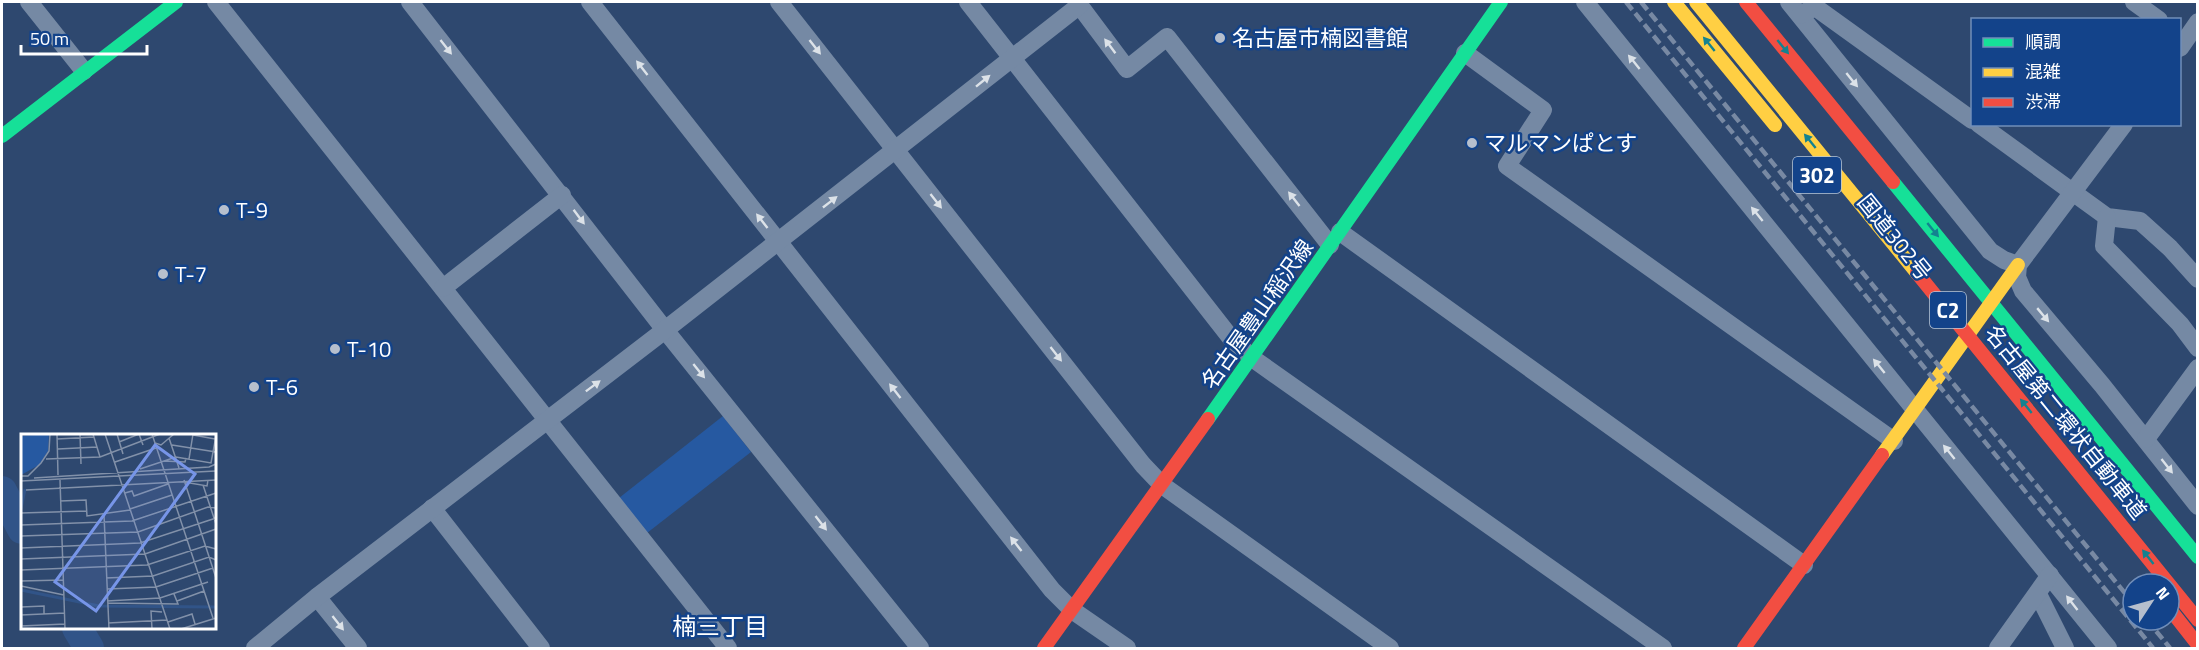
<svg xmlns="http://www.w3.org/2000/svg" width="2199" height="650" font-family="'Titillium Web','Noto Sans JP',sans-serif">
  <rect width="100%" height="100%" fill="#2e486f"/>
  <polygon fill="#2659a1" points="723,416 751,452 647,533 619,498"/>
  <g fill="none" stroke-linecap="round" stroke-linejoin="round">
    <g stroke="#315488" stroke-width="30">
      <polyline points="2,491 22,529"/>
      <polyline points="77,628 89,648"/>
    </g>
    <g stroke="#7589a4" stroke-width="18">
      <polyline points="29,2 84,71"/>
      <polyline points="216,2 728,648"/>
      <polyline points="410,2 665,330 920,648"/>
      <polyline points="590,2 1052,590 1072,610 1127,648"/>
      <polyline points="779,2 1143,465 1162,485 1390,648"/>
      <polyline points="968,2 1230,337 1252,358 1663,648"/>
      <polyline points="1077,2 1127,69 1167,37 1330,245"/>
      <polyline points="1585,2 2108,648"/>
      <polyline points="1789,2 1990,251 2004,260 2018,265"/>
      <polyline points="2134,2 2159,20"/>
      <polyline points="1800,15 1815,7 1972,120"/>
      <polyline points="2180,48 2198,22"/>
      <polyline points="1465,53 1543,110 1507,166 1894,441"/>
      <polyline points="1979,124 2107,217 2140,221 2170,248 2198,279"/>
      <polyline points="2124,124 2018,265 2017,277 2023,291 2102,385 2198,506"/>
      <polyline points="2107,217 2104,246 2180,324 2198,348"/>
      <polyline points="1340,232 1804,565"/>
      <polyline points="443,288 562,195"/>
      <polyline points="2146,439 2198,368"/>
      <polyline points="432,508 541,648"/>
      <polyline points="2038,594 2065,648"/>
      <polyline points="317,597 358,648"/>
      <polyline points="255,648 317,597 665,330 1080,5"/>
      <polyline points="1998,648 2050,575"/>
    </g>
    <g stroke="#16e098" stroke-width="14">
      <polyline points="2,136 176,2"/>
      <polyline points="1893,182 2198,557"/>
      <polyline points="1208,419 1501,2"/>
    </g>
    <g stroke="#ffcf43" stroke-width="14">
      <polyline points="1674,2 1775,125"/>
      <polyline points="1882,455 2018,265"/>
    </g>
    <g stroke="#f24e42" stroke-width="14">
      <polyline points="1746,2 1893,182"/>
      <polyline points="2169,608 2198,645"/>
      <polyline points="1044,648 1208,419"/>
      <polyline points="1744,648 1882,455"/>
    </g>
    <g stroke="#7889a3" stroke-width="4.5" stroke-dasharray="10 4.5" stroke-linecap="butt">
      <polyline points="1626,2 2153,648"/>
      <polyline points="1641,2 2133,603"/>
      <polyline points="2147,620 2170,648"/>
    </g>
    <polyline stroke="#ffcf43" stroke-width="14" points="1696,2 1917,273"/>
    <polyline stroke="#f24e42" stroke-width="14" points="1917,273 2198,620"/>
  </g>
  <defs><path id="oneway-solid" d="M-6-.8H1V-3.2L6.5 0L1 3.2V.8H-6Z" transform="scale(1.5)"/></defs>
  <g fill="#148290">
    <use href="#oneway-solid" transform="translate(1709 44) rotate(-129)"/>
    <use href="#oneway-solid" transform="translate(1783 47) rotate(51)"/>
    <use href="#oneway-solid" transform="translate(1810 141) rotate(-129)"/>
    <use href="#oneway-solid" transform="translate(1933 230) rotate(51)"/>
    <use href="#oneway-solid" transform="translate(2026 406) rotate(-129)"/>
    <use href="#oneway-solid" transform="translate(2148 557) rotate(-128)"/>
  </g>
  <g fill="#dce2e8">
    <use href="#oneway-solid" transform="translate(1110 46) rotate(-127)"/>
    <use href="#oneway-solid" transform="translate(446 47) rotate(52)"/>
    <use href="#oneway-solid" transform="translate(815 47) rotate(52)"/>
    <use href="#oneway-solid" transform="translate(1634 62) rotate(-129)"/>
    <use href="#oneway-solid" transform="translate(642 68) rotate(-128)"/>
    <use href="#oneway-solid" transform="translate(1852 80) rotate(51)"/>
    <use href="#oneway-solid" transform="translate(983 81) rotate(-39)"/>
    <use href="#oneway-solid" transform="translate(1294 199) rotate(-128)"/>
    <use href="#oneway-solid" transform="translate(936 201) rotate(52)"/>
    <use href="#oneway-solid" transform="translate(830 202) rotate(-38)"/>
    <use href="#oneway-solid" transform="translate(1757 214) rotate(-129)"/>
    <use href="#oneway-solid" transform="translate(579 217) rotate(53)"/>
    <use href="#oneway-solid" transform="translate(762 221) rotate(-128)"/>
    <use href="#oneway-solid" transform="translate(2043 315) rotate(50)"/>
    <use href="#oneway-solid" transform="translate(1056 354) rotate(52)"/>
    <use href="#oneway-solid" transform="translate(1879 366) rotate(-129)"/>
    <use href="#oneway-solid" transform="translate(699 371) rotate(51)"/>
    <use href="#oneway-solid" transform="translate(593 386) rotate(-37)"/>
    <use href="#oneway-solid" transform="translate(895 391) rotate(-128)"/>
    <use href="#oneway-solid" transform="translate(1949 452) rotate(-129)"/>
    <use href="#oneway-solid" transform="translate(2167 466) rotate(52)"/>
    <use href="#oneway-solid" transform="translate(821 523) rotate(52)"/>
    <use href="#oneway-solid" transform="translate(1016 544) rotate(-128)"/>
    <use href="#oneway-solid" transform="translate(2072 603) rotate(-128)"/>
    <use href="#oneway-solid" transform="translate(338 623) rotate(52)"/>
  </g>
  <g fill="#b6bfcd" stroke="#13438a" stroke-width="2">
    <circle cx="1220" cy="38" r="6"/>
    <circle cx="1472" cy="143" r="6"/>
    <circle cx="224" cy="210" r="6"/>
    <circle cx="163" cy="274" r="6"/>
    <circle cx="335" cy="349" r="6"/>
    <circle cx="254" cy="387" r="6"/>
  </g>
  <g text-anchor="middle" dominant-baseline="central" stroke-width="5" stroke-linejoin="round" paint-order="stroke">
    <g fill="#13438a" stroke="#b8c7dc" stroke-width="1.5">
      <rect x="1793" y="157" width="48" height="36" rx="4.5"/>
      <rect x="1930" y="292" width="36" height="36" rx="4.5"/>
    </g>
    <g font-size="21" font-weight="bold" fill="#fff">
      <text x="1817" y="175">302</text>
      <text x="1948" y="310">C2</text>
    </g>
    <g font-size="22" fill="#fff" stroke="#13438a" text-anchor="start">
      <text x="1232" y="38">名古屋市楠図書館</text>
      <text x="1484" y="143">マルマンぱとす</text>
      <text x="236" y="210">T-9</text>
      <text x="175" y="274">T-7</text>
      <text x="347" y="349">T-10</text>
      <text x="266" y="387">T-6</text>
    </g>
    <g font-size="22" fill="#fff" stroke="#13438a">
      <text transform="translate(1895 237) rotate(51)">国道302号</text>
      <text transform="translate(1257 314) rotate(-55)">名古屋豊山稲沢線</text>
      <text transform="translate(2066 422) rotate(51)">名古屋第二環状自動車道</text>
    </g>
    <g font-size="24" fill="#fff" stroke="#13438a">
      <text x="720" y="626">楠三丁目</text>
    </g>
  </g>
  <g transform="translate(21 434)">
    <rect width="195" height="195" fill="#2e486f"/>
    <path d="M28,0L27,17L18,31L0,41V2Z" fill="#2659a1"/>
    <path fill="none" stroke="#315488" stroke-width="3" d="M0,75L4,55M0,156L78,172L195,173"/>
    <path fill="none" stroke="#8291a9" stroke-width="1.5" d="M36,0L37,41M59,0L60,30M72,0L79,23M84,0L149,195M96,0L102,20M131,0L192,184M172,1L194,5M148,4L158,34M36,5L73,3M98,8L118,0L122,11M134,9L140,11L153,0M151,11L195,18M37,15L76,13M25,25L79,23L139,0M168,25L172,0M143,27L164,28L165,24M94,28L135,14M119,35L155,23L190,29L195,2M0,42H7L20,29L28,17L29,0M13,44L188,33L195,30M39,46L44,195M163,46L195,144M0,47L195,37M163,48L186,52L187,46M182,51L195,90M5,56L195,46M104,59L111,57L113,62L147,50M39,67L65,66L66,82L109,76M109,75L151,61M0,79L66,77M83,81L88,195M0,91L111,87L195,59M0,102L117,98L187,73L195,74M0,114L119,109L195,84M0,125L124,120L195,95M0,136L126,131L184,112L195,115M85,144L132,142L188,123L195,126M0,147L42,146M0,152L43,161M86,155L135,153L192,134M0,166L1,192M86,167L139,164L187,148M156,167L183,157M87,169L157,170L153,160M0,173L23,172V180M0,181L44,179M147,188L171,180L174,190M87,189L146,186M0,192L44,190M131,195L130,177L141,178M160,195L195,184"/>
    <path fill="#7795e8" fill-opacity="0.15" stroke="#7795e8" stroke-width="3" d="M134,11L174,40L75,177L34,148Z"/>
    <rect width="195" height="195" fill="none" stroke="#fff" stroke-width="3"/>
  </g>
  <rect width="2199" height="650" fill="none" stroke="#ffffff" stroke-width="6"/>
  <rect x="1971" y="18" width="210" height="108" fill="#13438a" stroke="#718eb9" stroke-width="1.5"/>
  <rect x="1983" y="38" width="30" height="9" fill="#16e098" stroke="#718eb9" stroke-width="1.5"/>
  <text x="2025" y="48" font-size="18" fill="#ffffff">順調</text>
  <rect x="1983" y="68" width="30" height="9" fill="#ffcf43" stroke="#718eb9" stroke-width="1.5"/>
  <text x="2025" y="78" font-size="18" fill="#ffffff">混雑</text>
  <rect x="1983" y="98" width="30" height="9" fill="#f24e42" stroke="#718eb9" stroke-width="1.5"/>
  <text x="2025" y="108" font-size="18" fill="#ffffff">渋滞</text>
  <g transform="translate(2151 602) rotate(54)"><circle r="28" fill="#13438a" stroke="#718eb9" stroke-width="1.5"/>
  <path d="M0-4.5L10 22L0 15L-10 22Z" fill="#b6bfcd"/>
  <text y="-9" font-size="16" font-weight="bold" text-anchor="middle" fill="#ffffff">N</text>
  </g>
  <path d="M21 45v9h126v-9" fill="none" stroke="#ffffff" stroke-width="3"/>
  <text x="30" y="45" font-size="18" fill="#ffffff" stroke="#13438a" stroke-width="4.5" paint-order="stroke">50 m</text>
</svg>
